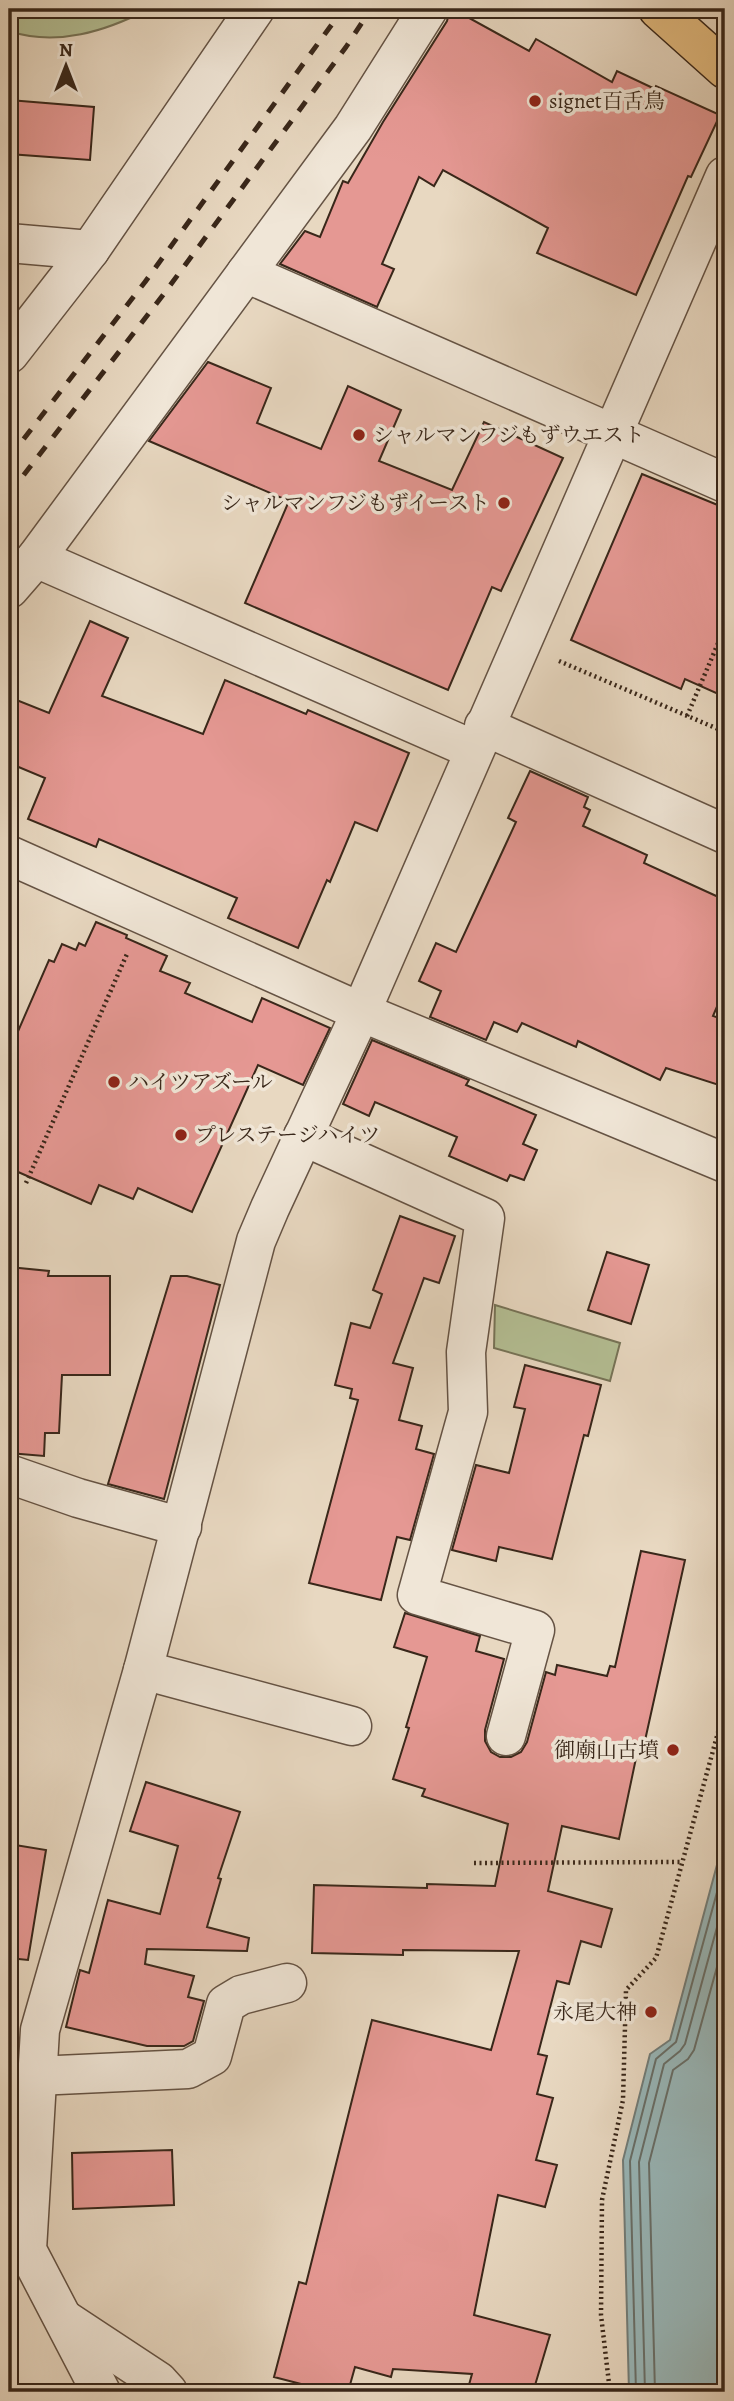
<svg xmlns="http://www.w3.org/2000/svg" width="734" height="2401" font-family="Alegreya,'Noto Serif JP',serif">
  <rect width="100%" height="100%" fill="#e8d8c1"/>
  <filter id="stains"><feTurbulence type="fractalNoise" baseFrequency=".00286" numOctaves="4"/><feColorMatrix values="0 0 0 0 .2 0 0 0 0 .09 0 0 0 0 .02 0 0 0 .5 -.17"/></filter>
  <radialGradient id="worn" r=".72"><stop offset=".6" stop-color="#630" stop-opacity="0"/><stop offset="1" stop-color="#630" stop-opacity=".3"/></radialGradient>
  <g fill="#b4bf94" stroke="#767357" stroke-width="2">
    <path d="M9,9H149C106,31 57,47 9,31Z"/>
    <polygon points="495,1305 620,1343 610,1381 494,1348"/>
  </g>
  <polygon fill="#99b8ba" stroke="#737e7a" stroke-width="2" points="725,1835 725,2392 629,2392 623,2160 650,2054 670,2040"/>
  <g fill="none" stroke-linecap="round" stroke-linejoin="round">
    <g stroke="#69706a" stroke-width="2">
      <polyline points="636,2392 630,2161 656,2059 676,2042 725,1863"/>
      <polyline points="645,2392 639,2162 664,2064 680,2051 685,2044 725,1898"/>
      <polyline points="655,2392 649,2163 673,2070 688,2059 694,2050 725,1938"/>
    </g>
  </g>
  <g fill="#e59893" stroke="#39271a" stroke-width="2">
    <polygon points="450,9 453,9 529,51 536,39 612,82 617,71 655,89 656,86 720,115 691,177 688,176 636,295 537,253 548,228 443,170 434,186 419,177 382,264 394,269 377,307 280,264 305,231 320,237 343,181 348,183 383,122 447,21"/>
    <polygon points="9,100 94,107 90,160 9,154"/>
    <polygon points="208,362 271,388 257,423 321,449 348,386 401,410 379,461 452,490 484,422 563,458 501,591 492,587 448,690 245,603 289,501 149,441"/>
    <polygon points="642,474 725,508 725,697 685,679 681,689 571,640"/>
    <polygon points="90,621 128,638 102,696 203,734 225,680 306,714 308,710 409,753 377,831 355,822 330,882 327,880 298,948 228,918 237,898 99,839 96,847 28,819 45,778 9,763 9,697 49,713"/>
    <polygon points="530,771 588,797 584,807 590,810 583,826 647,855 644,863 725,900 725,988 713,1016 725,1020 725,1087 666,1068 660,1080 578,1041 576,1047 522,1023 517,1032 494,1022 486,1040 430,1017 441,991 419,981 436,943 456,952 516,822 508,818"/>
    <polygon points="96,922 127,935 126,938 167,956 160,971 190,983 185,993 252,1022 262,998 330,1028 303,1085 258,1065 192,1212 138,1188 133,1199 99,1185 91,1204 9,1168 9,1052 49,960 54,962 62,944 76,950 79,943 85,946"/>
    <polygon points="372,1040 469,1080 466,1085 536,1115 523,1144 537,1150 524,1180 510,1175 507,1181 449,1156 457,1137 375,1102 369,1116 343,1104"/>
    <polygon points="400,1216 455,1236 439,1283 424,1278 393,1363 413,1368 399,1420 422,1426 416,1449 434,1454 410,1540 397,1537 381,1600 309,1583 358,1400 350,1398 352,1389 335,1385 351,1323 370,1328 382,1294 373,1290"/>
    <polygon points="607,1252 649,1265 631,1324 588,1310"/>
    <polygon points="9,1267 49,1271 48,1276 110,1276 110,1375 62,1375 59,1433 45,1433 44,1456 9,1453"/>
    <polygon points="171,1276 187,1276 220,1285 164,1499 108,1484"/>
    <polygon points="525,1365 601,1385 588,1436 584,1435 552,1559 499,1547 496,1561 452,1550 476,1465 509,1473 525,1409 514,1407"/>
    <polygon points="641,1551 685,1560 644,1745 639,1744 619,1839 562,1826 548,1891 612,1909 601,1947 581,1941 569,1984 557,1981 538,2054 547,2056 537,2094 553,2098 536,2160 557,2165 545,2207 498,2195 474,2315 550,2335 533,2392 467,2392 472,2374 393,2369 391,2377 355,2367 348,2392 332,2392 274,2377 299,2282 306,2284 372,2020 491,2050 519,1951 403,1950 403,1955 312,1953 314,1885 427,1888 427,1884 495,1886 508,1824 422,1796 425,1789 393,1779 409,1728 406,1727 427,1657 394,1647 405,1613 480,1636 476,1651 504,1659 485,1730 485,1741 491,1752 500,1757 511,1757 521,1752 527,1742 546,1672 555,1675 557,1665 607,1676 610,1666 615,1667"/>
    <polygon points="146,1782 240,1812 218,1878 221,1879 207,1927 249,1938 247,1951 147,1949 145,1964 194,1976 188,1997 204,2001 193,2041 184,2046 147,2046 66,2027 80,1970 89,1973 108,1900 160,1914 178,1846 130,1831"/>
    <polygon points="9,1844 46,1850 28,1960 9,1958"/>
    <polygon points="172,2150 174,2205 73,2209 72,2153"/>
  </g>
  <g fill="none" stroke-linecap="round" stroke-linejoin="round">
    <g stroke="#655344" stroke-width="41">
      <g id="minor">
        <polyline points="9,243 90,250"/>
        <polyline points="246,273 725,483"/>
        <polyline points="9,354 90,250 255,9"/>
        <polyline points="36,558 474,750"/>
        <polyline points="9,589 36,558 353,128 428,9"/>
        <polyline points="484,726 725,834"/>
        <polyline points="9,855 361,1012 725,1163"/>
        <polyline points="303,1136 485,1218 466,1352 468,1412 417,1595 535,1630 506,1736"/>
        <polyline points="9,1474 78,1498 182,1527"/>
        <polyline points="143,1670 352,1726"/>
        <polyline points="36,2076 188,2069 212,2056 226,2004 241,1995 287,1983"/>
        <polyline points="64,2319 158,2381 168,2392"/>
        <polyline points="101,2392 27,2250 40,2030 143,1670 256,1241 270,1208 361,1012 725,176"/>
      </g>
    </g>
    <g stroke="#39271a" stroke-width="41">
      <polyline id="major" points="658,9 725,69"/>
    </g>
    <g stroke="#39271a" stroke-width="4.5" stroke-dasharray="2 3.5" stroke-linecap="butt">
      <polyline points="559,661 725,732"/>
      <polyline points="687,716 725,627"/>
      <polyline points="26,1183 127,954"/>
      <polyline points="474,1863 682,1862"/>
      <polyline points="610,2392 601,2315 602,2200 623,2100 626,1990 656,1958 725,1707"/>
    </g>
    <use href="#minor" stroke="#f0e6d7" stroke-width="38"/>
    <use href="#major" stroke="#e4bc80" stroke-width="38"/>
    <g stroke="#39271a" stroke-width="5" stroke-dasharray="12 12" stroke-linecap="butt">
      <polyline points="9,458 145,282 343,9"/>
      <polyline points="9,494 163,295 346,47 371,9"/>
    </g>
  </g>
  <g fill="#8f2418" stroke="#f0e6d7" stroke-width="2.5">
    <circle cx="535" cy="101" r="7"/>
    <circle cx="359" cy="435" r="7"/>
    <circle cx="504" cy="503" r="7"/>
    <circle cx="114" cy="1082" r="7"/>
    <circle cx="181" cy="1135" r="7"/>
    <circle cx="673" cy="1750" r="7"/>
    <circle cx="651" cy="2012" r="7"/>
  </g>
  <g text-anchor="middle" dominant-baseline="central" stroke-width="7" stroke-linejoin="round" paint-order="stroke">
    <g font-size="21" fill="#39271a" stroke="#f0e6d7" text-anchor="start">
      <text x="549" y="101">signet百舌鳥</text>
      <text x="373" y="435">シャルマンフジもずウエスト</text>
      <text x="490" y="503" text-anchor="end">シャルマンフジもずイースト</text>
      <text x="128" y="1082">ハイツアズール</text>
      <text x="195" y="1135">プレステージハイツ</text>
      <text x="659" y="1750" text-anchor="end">御廟山古墳</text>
      <text x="637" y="2012" text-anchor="end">永尾大神</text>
    </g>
  </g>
  <rect width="734" height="2401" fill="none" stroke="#e8d8c1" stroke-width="35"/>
  <rect x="10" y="10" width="713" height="2380" fill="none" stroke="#39271a" stroke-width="3.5"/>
  <rect x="18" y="18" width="699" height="2366" fill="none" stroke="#39271a" stroke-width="2"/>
  <g transform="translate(66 66)" stroke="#f0e6d7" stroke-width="5" paint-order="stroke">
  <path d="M0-5L12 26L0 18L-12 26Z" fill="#39271a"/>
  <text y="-10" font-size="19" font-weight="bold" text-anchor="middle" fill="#39271a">N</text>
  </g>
  <rect width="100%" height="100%" filter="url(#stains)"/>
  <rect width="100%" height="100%" fill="url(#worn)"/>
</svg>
